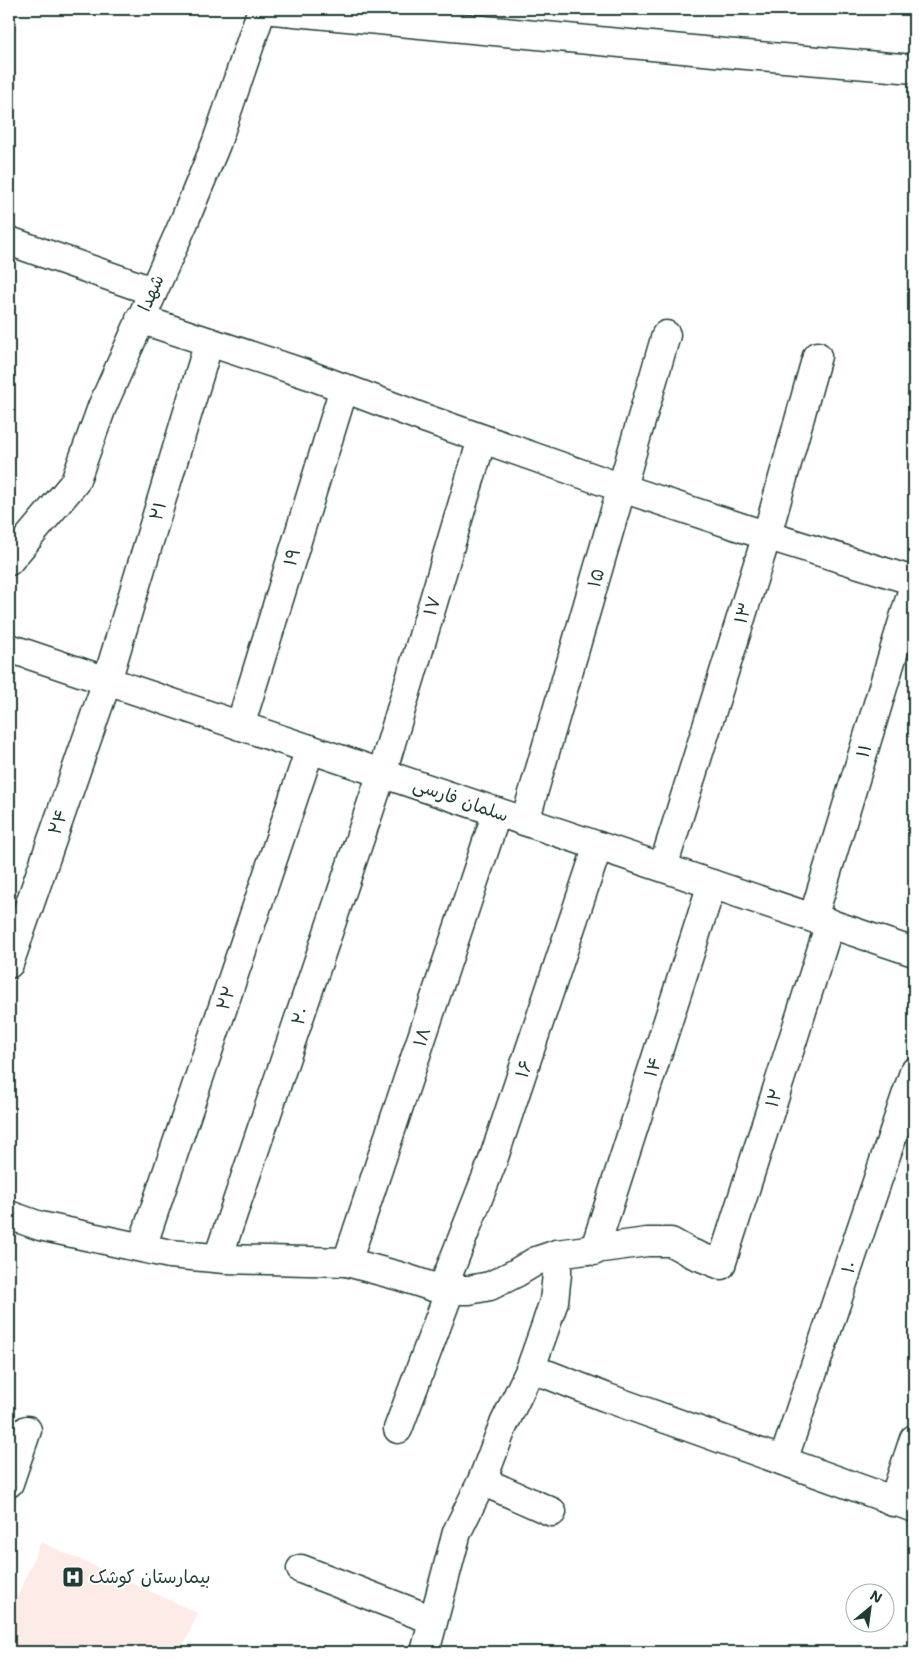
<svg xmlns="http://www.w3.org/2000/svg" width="923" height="1661" font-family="'Shantell Sans','Playpen Sans Arabic',sans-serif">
  <rect width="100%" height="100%" fill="#fff"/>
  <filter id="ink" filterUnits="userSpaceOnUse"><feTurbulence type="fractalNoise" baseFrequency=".02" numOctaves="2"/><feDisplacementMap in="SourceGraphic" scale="10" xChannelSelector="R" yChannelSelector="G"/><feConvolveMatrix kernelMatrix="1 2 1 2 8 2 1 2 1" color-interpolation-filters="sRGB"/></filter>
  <g filter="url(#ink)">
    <polygon fill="#fcebe6" points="41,1542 198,1613 180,1652 9,1652 9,1616"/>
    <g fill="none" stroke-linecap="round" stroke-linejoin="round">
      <g stroke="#1f3d34" stroke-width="31">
        <g id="minor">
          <polyline points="263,9 735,54 914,69"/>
          <polyline points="9,241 152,291"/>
          <polyline points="140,319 309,375 421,417 622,488 746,529 914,581"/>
          <polyline points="9,561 75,482 102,407 184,222 216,144 262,9"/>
          <polyline points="9,648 914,952"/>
          <polyline points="240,726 344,388"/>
          <polyline points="525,821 666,335"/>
          <polyline points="663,867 767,535 817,356"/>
          <polyline points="813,918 914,585"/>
          <polyline points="9,964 107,681 209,342"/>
          <polyline points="9,1215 40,1226 170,1254 225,1259 347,1262 399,1276 442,1290 469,1290 490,1286 516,1273 536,1261 557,1254"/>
          <polyline points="142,1247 310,749"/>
          <polyline points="594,1251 712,884"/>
          <polyline points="218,1258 382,773 482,439"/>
          <polyline points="347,1262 497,812"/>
          <polyline points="442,1290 492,1163 598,846"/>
          <polyline points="530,1370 549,1375 605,1397 914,1508"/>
          <polyline points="398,1429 450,1290"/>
          <polyline points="783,1461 914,1072"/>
          <polyline points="482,1481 552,1512"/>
          <polyline points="9,1483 27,1430"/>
          <polyline points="893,1502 914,1439"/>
          <polyline points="301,1569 433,1620"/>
          <polyline points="425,1652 457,1532 482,1481 503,1426 530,1370 545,1328 554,1301 557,1274 557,1254 647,1242 671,1242 691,1253 721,1265 830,923"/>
        </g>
      </g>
      <use href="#minor" stroke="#fff" stroke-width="28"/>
    </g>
  </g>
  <defs>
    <g id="hospital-square" transform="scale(1.125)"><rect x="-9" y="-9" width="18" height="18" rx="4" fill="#1f3d34" stroke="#fff"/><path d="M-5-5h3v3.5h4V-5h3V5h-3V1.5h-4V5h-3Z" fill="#fff"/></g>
  </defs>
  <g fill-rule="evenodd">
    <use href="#hospital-square" x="73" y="1577"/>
  </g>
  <g text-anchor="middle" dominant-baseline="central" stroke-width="4" stroke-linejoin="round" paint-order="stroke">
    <g font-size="18" fill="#1f3d34" stroke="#fff">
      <text transform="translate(151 293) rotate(-66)">شهدا</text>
      <text transform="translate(158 511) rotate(-73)">۲۱</text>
      <text transform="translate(292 557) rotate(-73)">۱۹</text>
      <text transform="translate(596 578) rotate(-74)">۱۵</text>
      <text transform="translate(432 606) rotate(-73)">۱۷</text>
      <text transform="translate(743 613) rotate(-73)">۱۳</text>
      <text transform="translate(864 751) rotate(-73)">۱۱</text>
      <text transform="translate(461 800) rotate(19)">سلمان فارسی</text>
      <text transform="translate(58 822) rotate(-71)">۲۴</text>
      <text transform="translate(226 998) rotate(-71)">۲۲</text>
      <text transform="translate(300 1016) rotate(-71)">۲۰</text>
      <text transform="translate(422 1037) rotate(-72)">۱۸</text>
      <text transform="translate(653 1067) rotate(-72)">۱۴</text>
      <text transform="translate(524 1069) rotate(-71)">۱۶</text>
      <text transform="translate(774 1098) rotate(-72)">۱۲</text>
      <text transform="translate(849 1267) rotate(-71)">۱۰</text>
    </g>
    <g font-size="18" fill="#1f3d34" stroke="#fff" text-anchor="start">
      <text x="89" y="1577">بیمارستان کوشک</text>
    </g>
  </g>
  <rect width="923" height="1661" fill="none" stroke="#fff" stroke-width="30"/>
  <rect x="15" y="15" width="893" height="1631" fill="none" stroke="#1f3d34" stroke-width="2" filter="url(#ink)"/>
  <g transform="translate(870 1608) rotate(29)"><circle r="24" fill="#ffffff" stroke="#a5b1ae"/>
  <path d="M0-4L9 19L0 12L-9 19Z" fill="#1f3d34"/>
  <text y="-8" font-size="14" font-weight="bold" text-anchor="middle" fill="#1f3d34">N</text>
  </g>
</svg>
